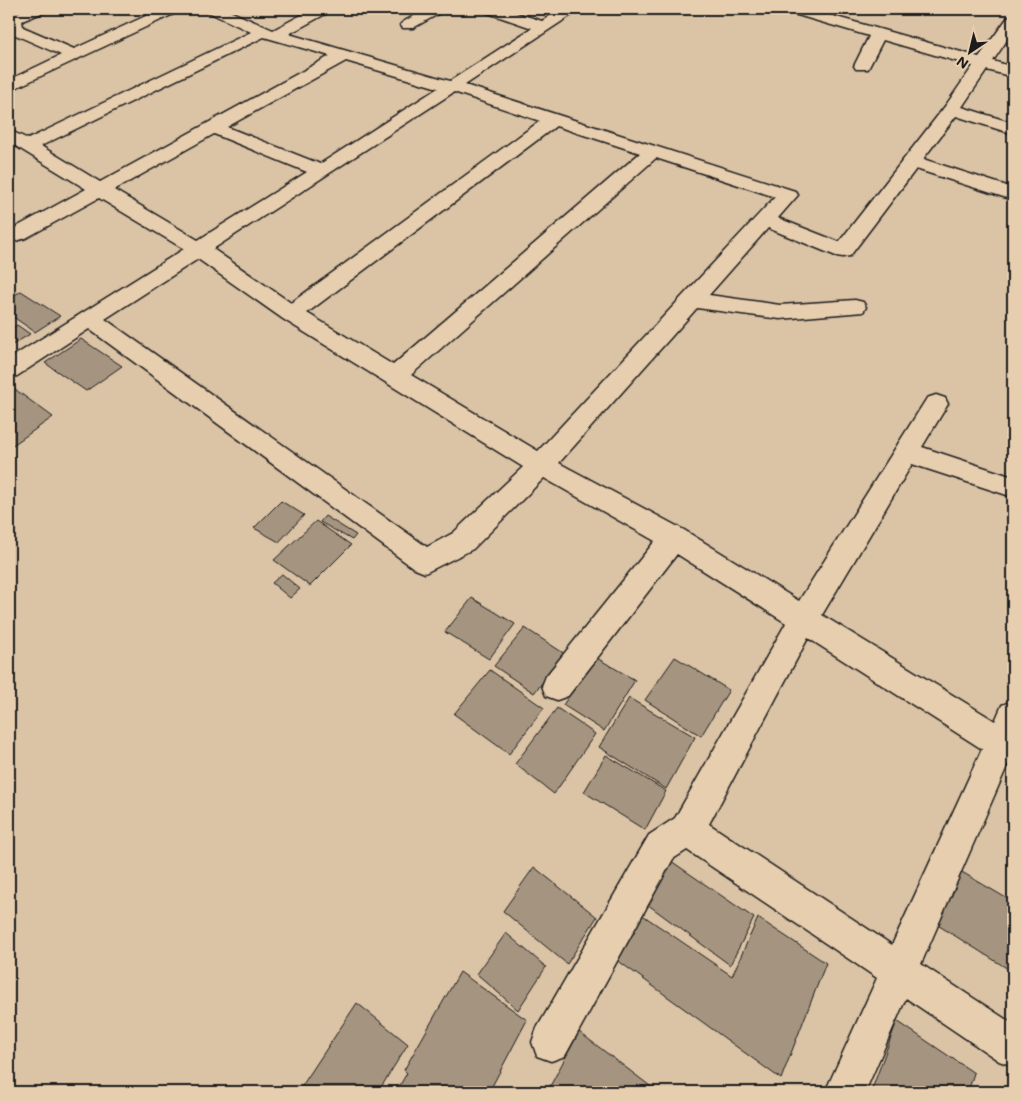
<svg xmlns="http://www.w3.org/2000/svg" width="1022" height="1101" font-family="Mali,sans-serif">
  <rect width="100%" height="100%" fill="#dbc3a6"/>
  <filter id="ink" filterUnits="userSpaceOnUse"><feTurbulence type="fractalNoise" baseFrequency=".02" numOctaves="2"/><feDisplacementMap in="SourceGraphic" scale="10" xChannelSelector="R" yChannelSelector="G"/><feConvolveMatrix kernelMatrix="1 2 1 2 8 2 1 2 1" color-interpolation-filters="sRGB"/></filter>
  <g filter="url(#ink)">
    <g fill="#a59580" stroke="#1c1c1c">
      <polygon points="21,291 60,316 35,332 9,314 9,299"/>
      <polygon points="17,325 30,334 9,347 9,330"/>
      <polygon points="81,339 122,366 86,391 45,363"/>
      <polygon points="9,385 53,417 10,447 9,446"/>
      <polygon points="281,501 304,515 279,542 254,528"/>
      <polygon points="325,516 356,535 352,540 320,522"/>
      <polygon points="316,521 351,545 310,586 274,560"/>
      <polygon points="282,574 300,589 290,598 272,583"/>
      <polygon points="472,598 515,624 489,659 445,632"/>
      <polygon points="525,628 565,654 534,693 494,666"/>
      <polygon points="595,657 635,680 604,731 563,705"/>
      <polygon points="675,657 729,690 701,736 645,700"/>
      <polygon points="490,670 544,708 509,754 454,714"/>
      <polygon points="629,698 695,737 666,789 599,747"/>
      <polygon points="557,708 595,734 554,794 515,764"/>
      <polygon points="606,755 666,791 645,830 584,792"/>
      <polygon points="671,861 754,918 730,965 647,904"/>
      <polygon points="534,867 597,917 567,964 503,911"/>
      <polygon points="955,868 1013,902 1013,972 936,924"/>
      <polygon points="641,914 732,976 758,918 826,963 781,1079 617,960"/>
      <polygon points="506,933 546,967 518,1010 477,974"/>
      <polygon points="460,972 527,1020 489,1092 396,1092 407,1073 404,1070"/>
      <polygon points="357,1003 408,1044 378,1092 298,1092"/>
      <polygon points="897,1021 974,1073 968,1092 871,1092"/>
      <polygon points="579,1032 658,1092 547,1092"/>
    </g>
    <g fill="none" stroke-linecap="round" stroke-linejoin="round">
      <g stroke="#1c1c1c" stroke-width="3">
        <g id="street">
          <polygon points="26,9 46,9 44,12 22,21 23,27 74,49 161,9 180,9 178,12 9,91 9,80 61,55 11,33 9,31 9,16"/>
          <path d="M206,9H225L273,30L313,9H331L329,12L289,34L450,81L532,28L485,12L483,9H504L542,21L561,9H578L576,12L465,85L795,191L798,195L778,218L839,242L946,105L973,66L883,40L868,69H856L854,66L869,36L787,12L785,9H808L979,57L1008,17L1013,15V31L993,61L1013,67V77L987,70L962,107L1013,123V134L956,116L923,159L1013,188V200L916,169L850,256L843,257L836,256L768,228L709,295L780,305L855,300L863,302L866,307L863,312L780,319L697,308L559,463L684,530L799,601L927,398L936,395L945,398L948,404L922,447L1013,477V497L912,464L822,615L995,721L1002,705L1013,701V766L1008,764L921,964L1013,1024V1066L999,1061L906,998L865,1092H825L877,978L687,850L673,859L565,1056L551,1061L537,1056L532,1042L537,1028L649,835L675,818L786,623L677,554L568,696L557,700L546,696L542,686L546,676L655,541L544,478L473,549L425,573L415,569L89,329L17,376L9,378V359L184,249L99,198L26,238L9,243V231L86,189L9,142V130L28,139L251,32L208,12ZM264,37L330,56L100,182L41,146ZM346,61L438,88L320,164L227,127ZM454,92L540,121L291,303L213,249ZM556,126L640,153L393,365L307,313ZM214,134L307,172L198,240L114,190ZM656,158L775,197L538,451L411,375ZM198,259L283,319L523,467L453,533L427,547L105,319ZM808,638L982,749L892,945L709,824Z"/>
          <polygon points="426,9 444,9 442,12 413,28 403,28 400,25 403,22"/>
        </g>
      </g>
      <use href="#street" fill="#e7ceaf" fill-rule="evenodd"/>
    </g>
  </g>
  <rect width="1022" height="1101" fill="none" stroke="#e7ceaf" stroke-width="30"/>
  <rect x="15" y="15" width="992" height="1071" fill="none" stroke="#1c1c1c" stroke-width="2" filter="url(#ink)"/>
  <g transform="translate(970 52) rotate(215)" stroke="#e7ceaf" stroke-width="4" paint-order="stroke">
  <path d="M0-4L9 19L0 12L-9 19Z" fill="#1c1c1c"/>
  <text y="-8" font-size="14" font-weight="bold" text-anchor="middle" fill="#1c1c1c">N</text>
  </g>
</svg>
